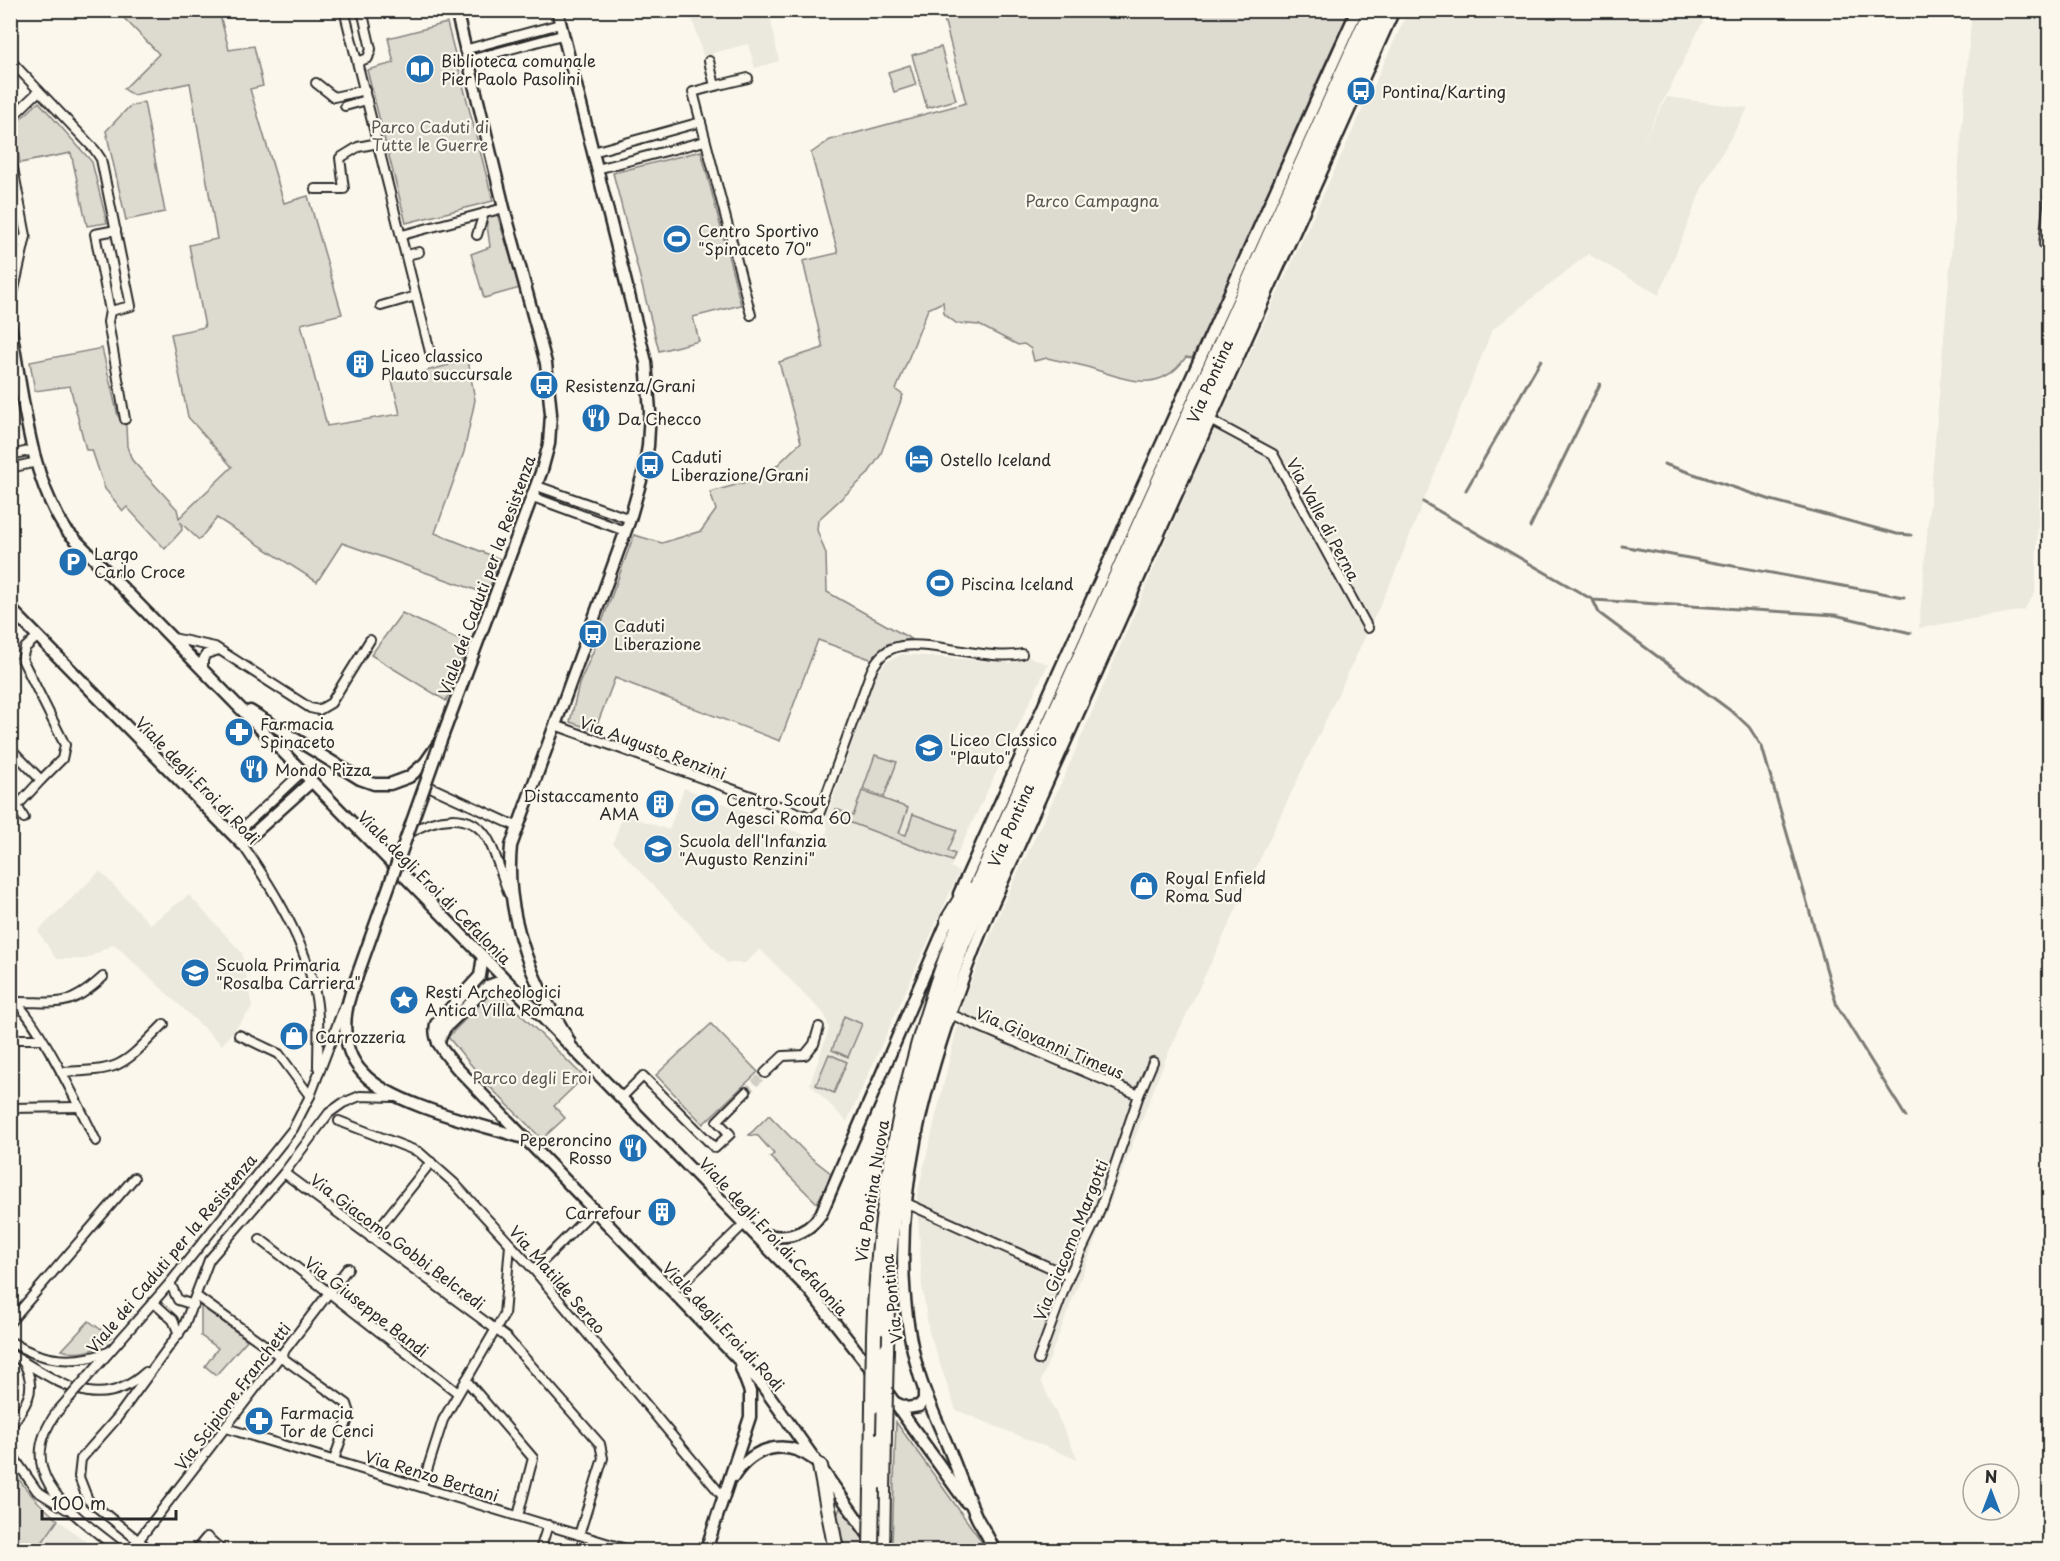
<svg xmlns="http://www.w3.org/2000/svg" width="2060" height="1561" font-family="'Playpen Sans',sans-serif">
  <rect width="100%" height="100%" fill="#fbf7ec"/>
  <filter id="ink" filterUnits="userSpaceOnUse"><feTurbulence type="fractalNoise" baseFrequency=".0167" numOctaves="2"/><feDisplacementMap in="SourceGraphic" scale="12" xChannelSelector="R" yChannelSelector="G"/><feConvolveMatrix kernelMatrix="1 2 1 2 8 2 1 2 1" color-interpolation-filters="sRGB"/></filter>
  <g filter="url(#ink)">
    <g fill="#ebe8de">
      <polygon points="690,11 769,11 779,61 755,68 748,44 713,53 714,60 705,62"/>
      <polygon points="1408,11 1708,11 1642,144 1667,97 1748,108 1703,186 1659,295 1588,254 1492,330 1392,580 1165,1060 1041,1381 1078,1460 956,1410 929,1332 922,1286 917,1195 964,999 1004,902 1064,777 1200,461"/>
      <polygon points="1972,11 2049,11 2050,258 2035,593 2024,610 1919,628"/>
      <polygon points="903,654 1010,663 1029,657 1048,664 951,867 959,872 847,1122 810,1084 829,1029 825,1015 760,949 745,963 727,963 613,843 623,814 669,830 684,788 807,836 805,842 822,849 828,828 825,822 876,675 886,662"/>
      <polygon points="100,871 150,924 189,895 242,953 252,1008 222,1045 114,944 86,959 56,959 38,931"/>
      <polygon points="58,1520 97,1550 38,1550"/>
    </g>
    <g fill="#dddad0" stroke="#84827e" stroke-width="1.5">
      <polygon points="117,11 219,11 229,50 254,46 263,86 250,89 284,203 308,196 342,314 301,324 327,426 400,414 392,380 468,360 475,400 464,452 435,533 500,559 487,594 342,543 317,582 217,518 199,540 181,523 182,530 165,549 127,507 123,511 105,489 92,450 86,450 70,386 35,391 30,362 102,348 118,416 126,426 127,446 132,460 177,509 179,518 232,467 188,417 171,334 205,327 189,245 217,239 190,83 133,95 124,89 159,54"/>
      <path d="M942,11H1350C1294,125 1249,244 1192,358L1186,357C1158,398 1122,377 1084,366C1072,363 1059,361 1047,358L1034,361L1031,349L1024,344L1018,345L979,325L956,323L944,314L943,302L928,309L896,390L903,395L880,456L867,475L818,520L817,530L826,554L827,592L911,639L887,644L873,660L818,640L780,741L615,678L595,730L570,722L579,684L602,631V622L634,535L662,543L701,531L716,510L710,492L765,477L801,442L779,362L823,348L803,261L838,253L811,153L830,140L966,103Z"/>
      <polygon points="447,23 493,201 406,223 367,70 394,63 388,38"/>
      <polygon points="941,47 956,100 927,108 912,55"/>
      <polygon points="910,65 916,85 894,92 888,72"/>
      <polygon points="39,102 92,162 107,223 87,226 71,153 20,163 14,125"/>
      <polygon points="144,102 165,212 126,220 106,131 129,107"/>
      <polygon points="701,151 741,305 693,317 699,341 659,351 613,173"/>
      <polygon points="497,214 520,288 484,298 471,254 490,247 486,217"/>
      <polygon points="402,613 468,644 446,701 371,655"/>
      <polygon points="875,755 897,762 884,797 863,789"/>
      <polygon points="862,791 908,808 899,833 906,835 913,814 957,830 948,851 955,854 952,861 833,816 836,809 853,816"/>
      <polygon points="495,989 584,1077 554,1106 565,1118 542,1139 487,1084 448,1037"/>
      <polygon points="844,1016 862,1024 848,1057 832,1050"/>
      <polygon points="711,1024 758,1072 703,1124 656,1075"/>
      <polygon points="829,1054 847,1062 834,1093 816,1085"/>
      <polygon points="769,1115 809,1156 832,1174 817,1203 770,1157 774,1154 758,1136 749,1135"/>
      <polygon points="201,1306 247,1340 216,1375 205,1366 218,1348 201,1336"/>
      <path d="M89,1321L111,1337C100,1351 78,1356 62,1350Z"/>
      <polygon points="896,1422 987,1549 987,1550 896,1550 892,1544"/>
      <path d="M10,1463C20,1486 39,1504 58,1520L37,1550H11Z"/>
      <polygon points="840,1508 862,1533 864,1550 843,1550 836,1518"/>
    </g>
    <g fill="none" stroke-linecap="round" stroke-linejoin="round">
      <g stroke="#7b7a75" stroke-width="3">
        <polyline points="1664,464 1771,500 1897,534 1911,535"/>
        <polyline points="1466,490 1541,360"/>
        <polyline points="1423,502 1593,600 1835,615 1911,633"/>
        <polyline points="1530,527 1600,384"/>
        <polyline points="1622,546 1904,597"/>
        <polyline points="1593,600 1599,613 1735,714 1749,727 1762,747 1837,1006 1906,1117"/>
      </g>
      <polyline stroke="#d1cec5" stroke-width="8" stroke-dasharray="8 4" stroke-linecap="butt" points="746,1092 765,1073"/>
      <g stroke="#2b2b2b" stroke-width="12">
        <g id="street">
          <polyline points="344,10 430,352"/>
          <polyline points="464,50 560,24"/>
          <polyline points="10,60 95,150 101,159 131,306 110,311 95,234 116,230"/>
          <polyline points="466,61 562,35"/>
          <polyline points="709,61 715,86 693,92 751,315"/>
          <polyline points="358,62 368,58 371,49 362,10"/>
          <polyline points="316,83 334,97 365,90"/>
          <polyline points="715,86 748,78"/>
          <polyline points="345,106 367,100"/>
          <polyline points="10,119 39,91"/>
          <polyline points="10,152 26,236 10,307"/>
          <polyline points="593,152 701,122"/>
          <polyline points="597,169 705,141"/>
          <polyline points="315,189 344,189 340,158 358,147 378,143"/>
          <polyline points="402,235 504,208"/>
          <polyline points="477,235 484,213"/>
          <polyline points="10,244 21,241 26,236"/>
          <polyline points="2044,244 2050,186"/>
          <polyline points="407,255 419,252"/>
          <polyline points="381,306 416,296"/>
          <polyline points="110,311 108,322 125,419"/>
          <polyline points="1210,420 1273,454 1368,628"/>
          <polyline points="10,455 34,450"/>
          <polyline points="10,468 37,462"/>
          <polyline points="537,486 630,519"/>
          <polyline points="533,497 625,531"/>
          <polyline points="38,636 25,648 22,659 65,745 62,759 41,780"/>
          <polyline points="173,638 215,647 310,708 319,710 331,703 370,640"/>
          <polyline points="203,670 203,660 206,654 219,650"/>
          <path d="M555,725L812,818L820,812L870,674C874,664 880,654 891,649C920,636 987,662 1022,654"/>
          <polyline points="10,748 41,780 17,806 24,818"/>
          <polyline points="426,785 518,827"/>
          <path d="M408,834C433,818 471,808 489,841C497,857 502,877 509,894"/>
          <polyline points="235,835 302,772"/>
          <path d="M242,844C274,890 306,942 316,998C320,1020 318,1044 318,1067"/>
          <path d="M10,999C31,1005 84,1116 96,1141"/>
          <path d="M18,1002C61,1002 69,1008 103,977"/>
          <polyline points="950,1014 1139,1095"/>
          <polyline points="239,1035 279,1054 310,1096"/>
          <polyline points="10,1039 41,1039"/>
          <path d="M61,1072C124,1070 121,1067 164,1024"/>
          <polyline points="765,1073 783,1056 805,1055 814,1044 819,1027"/>
          <polyline points="621,1098 643,1076 715,1148 730,1134 717,1121 746,1092"/>
          <polyline points="10,1108 79,1107"/>
          <polyline points="339,1121 419,1152 454,1183 534,1270 724,1498"/>
          <polyline points="284,1173 506,1337 600,1444 603,1458 579,1535"/>
          <polyline points="906,1203 1069,1276"/>
          <polyline points="371,1238 431,1162"/>
          <polyline points="260,1239 458,1393"/>
          <polyline points="534,1270 593,1211"/>
          <polyline points="170,1283 178,1300 194,1305"/>
          <polyline points="670,1289 683,1283 744,1224"/>
          <polyline points="196,1296 347,1404 350,1413 334,1460"/>
          <polyline points="153,1302 173,1320 179,1334"/>
          <polyline points="10,1322 134,1178"/>
          <path d="M10,1341C40,1361 74,1365 108,1352"/>
          <path d="M10,1354C58,1381 98,1416 146,1372"/>
          <polyline points="1038,1360 1069,1276 1097,1218 1139,1095 1153,1062"/>
          <polyline points="91,1373 170,1283 293,1129 310,1096 344,1007"/>
          <polyline points="466,1380 533,1458 518,1516"/>
          <path d="M57,1412C10,1475 74,1514 119,1550"/>
          <path d="M10,1428C26,1402 39,1392 23,1361"/>
          <polyline points="226,1428 629,1550"/>
          <polyline points="10,1452 37,1491 66,1509"/>
          <polyline points="422,1486 443,1420 504,1315 510,1245"/>
          <polyline points="131,1550 348,1268"/>
          <polyline points="150,1550 88,1500 79,1477 81,1459 117,1418 184,1326 209,1260 284,1173 329,1113 343,1103 360,1096 394,1097"/>
          <polyline points="196,1550 207,1537 222,1550"/>
          <polyline points="540,1550 548,1525"/>
        </g>
      </g>
      <g stroke="#2b2b2b" stroke-width="15">
        <g id="secondary">
          <path d="M557,10L646,362L650,411L648,446L644,470L630,519L511,846C506,894 519,945 540,989C548,1006 560,1023 569,1041"/>
          <path d="M10,325C23,391 28,474 66,530L809,1290L874,1373"/>
          <polyline points="10,608 242,844 311,782"/>
          <polyline points="250,711 360,779 374,784 390,784 409,777 425,763 441,740 542,470 549,444 551,414 546,363 504,208 456,10"/>
          <polyline points="959,894 1357,10"/>
          <path d="M483,956L480,976L436,1024C432,1041 446,1054 456,1067L759,1381L872,1540"/>
          <path d="M356,979C343,1009 338,1047 363,1073C391,1105 482,1125 524,1138"/>
          <polyline points="438,1043 445,1028 488,986 496,983 512,988"/>
          <path d="M753,1232C780,1240 804,1239 821,1214L951,913"/>
          <polyline points="884,1388 966,1502"/>
          <polyline points="896,1403 907,1408 919,1406 924,1400 924,1391"/>
          <path d="M734,1476C753,1447 785,1438 813,1459"/>
          <polyline points="706,1550 750,1417 750,1392 741,1368"/>
          <path d="M994,1550C990,1539 983,1529 977,1518C966,1494 957,1468 946,1442C937,1420 926,1398 919,1374C875,1223 930,1055 988,914L1394,10"/>
        </g>
      </g>
      <g stroke="#2b2b2b" stroke-width="18">
        <g id="highway">
          <polyline points="948,920 967,889"/>
          <path d="M874,1334C878,1197 905,1067 953,939L1371,10"/>
          <path d="M886,1350C887,1309 887,1268 892,1227C902,1131 929,1036 962,945L1382,10"/>
          <polyline points="820,1466 836,1550"/>
          <polyline points="872,1488 873,1406"/>
          <polyline points="882,1550 884,1434"/>
        </g>
      </g>
      <use href="#street" stroke="#fbf7ec" stroke-width="8"/>
      <use href="#secondary" stroke="#fbf7ec" stroke-width="10"/>
      <use href="#highway" stroke="#fbf7ec" stroke-width="14"/>
      <g stroke="#2b2b2b" stroke-width="12" stroke-linecap="butt">
        <polyline id="street-bridge" points="57,1412 91,1373"/>
      </g>
      <g stroke="#2b2b2b" stroke-width="15" stroke-linecap="butt">
        <polyline id="secondary-bridge" points="356,979 441,740"/>
      </g>
      <g stroke="#2b2b2b" stroke-width="18" stroke-linecap="butt">
        <g id="highway-bridge">
          <polyline points="873,1406 874,1334"/>
          <polyline points="884,1434 886,1350"/>
          <polyline points="871,1550 872,1488"/>
        </g>
      </g>
      <use href="#street-bridge" stroke="#fbf7ec" stroke-width="8"/>
      <use href="#secondary-bridge" stroke="#fbf7ec" stroke-width="10"/>
      <use href="#highway-bridge" stroke="#fbf7ec" stroke-width="14"/>
    </g>
  </g>
  <defs>
    <g id="library-disc" transform="scale(1.5)"><circle r="9.5" fill="#1f6fb2" stroke="#fbf7ec"/><path d="M-6-4Q-3-5.5-.7-3.5V5Q-3 3-6 4ZM6-4Q3-5.5 .7-3.5V5Q3 3 6 4Z" fill="#fff"/></g>
    <g id="bus-disc" transform="scale(1.5)"><circle r="9.5" fill="#1f6fb2" stroke="#fbf7ec"/><path d="M-5-6H5V4H4V6H2V4H-2V6H-4V4H-5ZM-3.5-4V0h7V-4ZM-3.5 1.2v1.5H-2V1.2ZM2 1.2v1.5H3.5V1.2Z" fill="#fff"/></g>
    <g id="stadium-disc" transform="scale(1.5)"><circle r="9.5" fill="#1f6fb2" stroke="#fbf7ec"/><path d="M0-5a6.5 5 0 1 0 0 10a6.5 5 0 1 0 0-10ZM-3.5-1.8h7v3.6h-7Z" fill="#fff"/></g>
    <g id="building-disc" transform="scale(1.5)"><circle r="9.5" fill="#1f6fb2" stroke="#fbf7ec"/><path d="M-4-6H4V6H1V3H-1V6H-4ZM-2.5-4.3h1.7v1.8h-1.7ZM.8-4.3h1.7v1.8H.8ZM-2.5-1h1.7V.8h-1.7ZM.8-1h1.7V.8H.8Z" fill="#fff"/></g>
    <g id="restaurant-disc" transform="scale(1.5)"><circle r="9.5" fill="#1f6fb2" stroke="#fbf7ec"/><path d="M-5-6h1v4h1v-4h1v4h1v-4h1v5L-1.5 .5V6h-2V.5L-5-1ZM5-6V6H3V1.5H1.5Q1.5-4 5-6Z" fill="#fff"/></g>
    <g id="hotel-disc" transform="scale(1.5)"><circle r="9.5" fill="#1f6fb2" stroke="#fbf7ec"/><path d="M-6-4.5h1.5V1H6V5H4.5V3h-9V5H-6ZM-4 0a1.8 1.8 0 1 1 3.6 0ZM.5 0V-2.5h3Q6-2.5 6 0Z" fill="#fff"/></g>
    <g id="parking-disc" transform="scale(1.5)"><circle r="9.5" fill="#1f6fb2" stroke="#fbf7ec"/><path d="M-3.5-5.5H1a3.5 3.5 0 0 1 0 7H-1V5.5H-3.5ZM-1-3.4V-.6H.8a1.4 1.4 0 0 0 0-2.8Z" fill="#fff"/></g>
    <g id="pharmacy-disc" transform="scale(1.5)"><circle r="9.5" fill="#1f6fb2" stroke="#fbf7ec"/><path d="M-2-6h4v4h4v4h-4v4h-4v-4h-4v-4h4Z" fill="#fff"/></g>
    <g id="school-disc" transform="scale(1.5)"><circle r="9.5" fill="#1f6fb2" stroke="#fbf7ec"/><path d="M0-5L7-2L0 1L-7-2ZM-4 1L0 2.5L4 1V4Q0 6-4 4Z" fill="#fff"/></g>
    <g id="shop-disc" transform="scale(1.5)"><circle r="9.5" fill="#1f6fb2" stroke="#fbf7ec"/><path d="M-5-2.5h2.3a2.7 3.5 0 0 1 5.4 0H5L5.5 6h-11ZM-1.5-2.5h3a1.5 2.3 0 0 0-3 0Z" fill="#fff"/></g>
    <g id="sight-disc" transform="scale(1.5)"><circle r="9.5" fill="#1f6fb2" stroke="#fbf7ec"/><path d="M0-6L1.8-2.2L6-1.7L2.9 1.2L3.7 5.4L0 3.3L-3.7 5.4L-2.9 1.2L-6-1.7L-1.8-2.2Z" fill="#fff"/></g>
  </defs>
  <g fill-rule="evenodd">
    <use href="#library-disc" x="420" y="69"/>
    <use href="#bus-disc" x="1361" y="91"/>
    <use href="#stadium-disc" x="677" y="239"/>
    <use href="#building-disc" x="360" y="364"/>
    <use href="#bus-disc" x="544" y="385"/>
    <use href="#restaurant-disc" x="596" y="418"/>
    <use href="#hotel-disc" x="919" y="459"/>
    <use href="#bus-disc" x="650" y="465"/>
    <use href="#parking-disc" x="73" y="562"/>
    <use href="#stadium-disc" x="940" y="583"/>
    <use href="#bus-disc" x="593" y="634"/>
    <use href="#pharmacy-disc" x="239" y="732"/>
    <use href="#school-disc" x="929" y="748"/>
    <use href="#restaurant-disc" x="254" y="769"/>
    <use href="#building-disc" x="660" y="804"/>
    <use href="#stadium-disc" x="705" y="808"/>
    <use href="#school-disc" x="658" y="849"/>
    <use href="#shop-disc" x="1144" y="886"/>
    <use href="#school-disc" x="195" y="973"/>
    <use href="#sight-disc" x="404" y="1000"/>
    <use href="#shop-disc" x="294" y="1036"/>
    <use href="#restaurant-disc" x="633" y="1148"/>
    <use href="#building-disc" x="662" y="1212"/>
    <use href="#pharmacy-disc" x="259" y="1421"/>
  </g>
  <g text-anchor="middle" dominant-baseline="central" stroke-width="4.5" stroke-linejoin="round" paint-order="stroke">
    <g font-size="16" fill="#2b2b2b" stroke="#fbf7ec" text-anchor="start">
      <text x="441" y="60">Biblioteca comunale<tspan x="441" dy="18">Pier Paolo Pasolini</tspan></text>
      <text x="1382" y="91">Pontina/Karting</text>
      <text x="698" y="230">Centro Sportivo<tspan x="698" dy="18">"Spinaceto 70"</tspan></text>
      <text x="381" y="355">Liceo classico<tspan x="381" dy="18">Plauto succursale</tspan></text>
      <text x="565" y="385">Resistenza/Grani</text>
      <text x="617" y="418">Da Checco</text>
      <text x="671" y="456">Caduti<tspan x="671" dy="18">Liberazione/Grani</tspan></text>
      <text x="940" y="459">Ostello Iceland</text>
      <text x="94" y="553">Largo<tspan x="94" dy="18">Carlo Croce</tspan></text>
      <text x="961" y="583">Piscina Iceland</text>
      <text x="614" y="625">Caduti<tspan x="614" dy="18">Liberazione</tspan></text>
      <text x="260" y="723">Farmacia<tspan x="260" dy="18">Spinaceto</tspan></text>
      <text x="950" y="739">Liceo Classico<tspan x="950" dy="18">"Plauto"</tspan></text>
      <text x="275" y="769">Mondo Pizza</text>
      <text x="639" y="795" text-anchor="end">Distaccamento<tspan x="639" dy="18">AMA</tspan></text>
      <text x="726" y="799">Centro Scout<tspan x="726" dy="18">Agesci Roma 60</tspan></text>
      <text x="679" y="840">Scuola dell'Infanzia<tspan x="679" dy="18">"Augusto Renzini"</tspan></text>
      <text x="1165" y="877">Royal Enfield<tspan x="1165" dy="18">Roma Sud</tspan></text>
      <text x="216" y="964">Scuola Primaria<tspan x="216" dy="18">"Rosalba Carriera"</tspan></text>
      <text x="425" y="991">Resti Archeologici<tspan x="425" dy="18">Antica Villa Romana</tspan></text>
      <text x="315" y="1036">Carrozzeria</text>
      <text x="612" y="1139" text-anchor="end">Peperoncino<tspan x="612" dy="18">Rosso</tspan></text>
      <text x="641" y="1212" text-anchor="end">Carrefour</text>
      <text x="280" y="1412">Farmacia<tspan x="280" dy="18">Tor de Cenci</tspan></text>
    </g>
    <g font-size="16" fill="#585754" stroke="#fbf7ec">
      <text x="430" y="126">Parco Caduti di<tspan x="430" dy="18">Tutte le Guerre</tspan></text>
      <text x="1092" y="200">Parco Campagna</text>
      <text x="532" y="1077">Parco degli Eroi</text>
    </g>
    <g font-size="16" fill="#2b2b2b" stroke="#fbf7ec">
      <text transform="translate(1209 381) rotate(-66)">Via Pontina</text>
      <text transform="translate(1324 519) rotate(62)">Via Valle di Perna</text>
      <text transform="translate(486 575) rotate(-70)">Viale dei Caduti per la Resistenza</text>
      <text transform="translate(653 747) rotate(20)">Via Augusto Renzini</text>
      <text transform="translate(198 780) rotate(46)">Viale degli Eroi di Rodi</text>
      <text transform="translate(1010 825) rotate(-66)">Via Pontina</text>
      <text transform="translate(435 887) rotate(45)">Viale degli Eroi di Cefalonia</text>
      <text transform="translate(1050 1042) rotate(23)">Via Giovanni Timeus</text>
      <text transform="translate(871 1191) rotate(-81)">Via Pontina Nuova</text>
      <text transform="translate(774 1236) rotate(47)">Viale degli Eroi di Cefalonia</text>
      <text transform="translate(1070 1240) rotate(-68)">Via Giacomo Margotti</text>
      <text transform="translate(398 1241) rotate(37)">Via Giacomo Gobbi Belcredi</text>
      <text transform="translate(171 1253) rotate(-50)">Viale dei Caduti per la Resistenza</text>
      <text transform="translate(558 1279) rotate(49)">Via Matilde Serao</text>
      <text transform="translate(891 1299) rotate(-96)">Via Pontina</text>
      <text transform="translate(367 1306) rotate(38)">Via Giuseppe Bandi</text>
      <text transform="translate(724 1326) rotate(47)">Viale degli Eroi di Rodi</text>
      <text transform="translate(232 1396) rotate(-53)">Via Scipione Franchetti</text>
      <text transform="translate(432 1475) rotate(17)">Via Renzo Bertani</text>
    </g>
  </g>
  <rect width="2060" height="1561" fill="none" stroke="#fbf7ec" stroke-width="36"/>
  <rect x="18" y="18" width="2024" height="1525" fill="none" stroke="#2b2b2b" stroke-width="2" filter="url(#ink)"/>
  <g transform="translate(1991 1492)"><circle r="28" fill="#fbf7ec" stroke="#a8a59f" stroke-width="1.5"/>
  <path d="M0-4.5L10 22L0 15L-10 22Z" fill="#1f6fb2"/>
  <text y="-9" font-size="16" font-weight="bold" text-anchor="middle" fill="#2b2b2b">N</text>
  </g>
  <path d="M42 1510v9h134v-9" fill="none" stroke="#2b2b2b" stroke-width="3"/>
  <text x="51" y="1510" font-size="18" fill="#2b2b2b" stroke="#fbf7ec" stroke-width="4.5" paint-order="stroke">100 m</text>
</svg>
